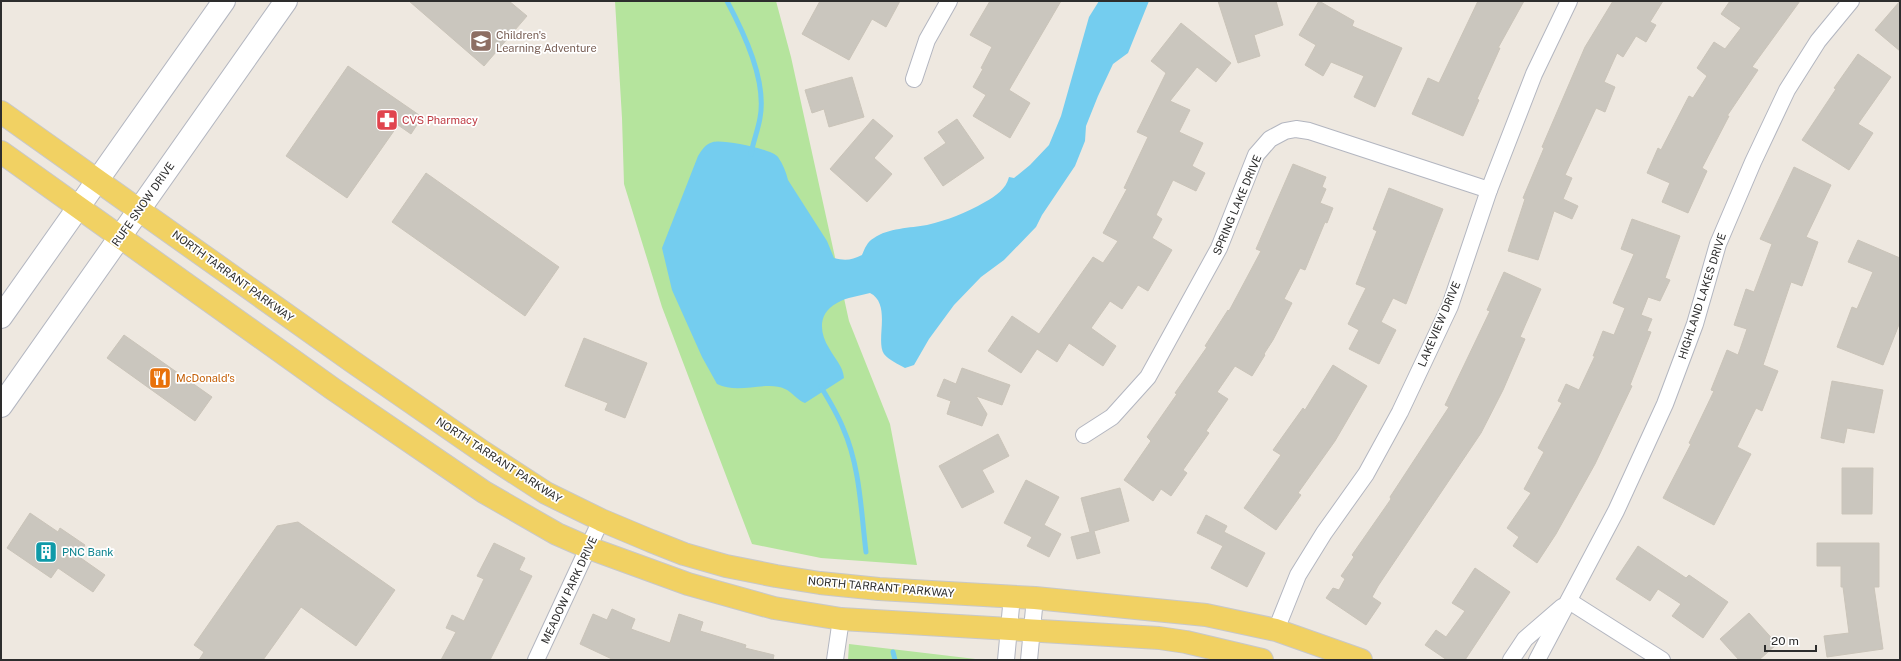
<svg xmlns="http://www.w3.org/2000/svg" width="1901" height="661" font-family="'Public Sans',sans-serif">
  <rect width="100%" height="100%" fill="#eee8e0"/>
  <g fill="#b5e49d">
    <polygon points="615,1 776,1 791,57 849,321 890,424 917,565 821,558 752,544 662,307 624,184 622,118"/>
    <polygon points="849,644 984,660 848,660"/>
  </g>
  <path fill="#74cdef" d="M1099,1H1149L1128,53L1113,64L1098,96L1086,126L1085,141L1075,166L1042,215L1036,227L1004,260L981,277L954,305L929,339L914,365L905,368C898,364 889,360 884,354C875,341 892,304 870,293C859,296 847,297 837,303C818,313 819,332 829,348C835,359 843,366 844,378L805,403C797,400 792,392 785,389C767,380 739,395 717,384L702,357L672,290L662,248L698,156C702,150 705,144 713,142C723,139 772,149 778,157C783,164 786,172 788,180L827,241L834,258C845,261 852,260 862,255C865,248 867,242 874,238C888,228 910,228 927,225C948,220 966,213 985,202C996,196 1006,189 1009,177L1014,178L1030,165L1049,145L1061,116L1089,17Z"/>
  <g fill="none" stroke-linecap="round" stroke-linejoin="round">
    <g stroke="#74cdef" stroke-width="5">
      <path d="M727,1C744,33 767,81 760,118C758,130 753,142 751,154"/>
      <path d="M821,387C829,400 837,413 843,428C860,466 861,511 866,552"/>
      <polyline points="893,652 895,660"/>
    </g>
  </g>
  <g fill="#cac6be" stroke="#cac4b9">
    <polygon points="409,1 509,1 527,16 484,66"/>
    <polygon points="820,1 900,1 886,27 872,19 849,60 802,34"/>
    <polygon points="990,1 1061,1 1009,90 1030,103 1010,138 973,116 986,95 973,87 983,69 981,68 992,47 970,35"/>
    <polygon points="1218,1 1276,1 1283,25 1254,35 1260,56 1238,63"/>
    <polygon points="1319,1 1354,21 1352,26 1402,48 1375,107 1354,97 1364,76 1331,62 1323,76 1305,65 1316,45 1299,35"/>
    <polygon points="1478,1 1524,1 1498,48 1500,48 1477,99 1479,100 1463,136 1412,114 1428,78 1439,83"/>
    <polygon points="1613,1 1663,1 1650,22 1656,25 1646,42 1636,36 1623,57 1617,53 1604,82 1615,87 1605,112 1596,108 1565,175 1572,178 1563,199 1578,206 1572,219 1554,211 1538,260 1508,251 1525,199 1523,198 1544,148 1542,147 1585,47"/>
    <polygon points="1730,1 1800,1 1752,67 1758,70 1727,116 1729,116 1702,168 1707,171 1688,213 1662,202 1670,183 1647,173 1658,148 1661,150 1689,96 1693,98 1707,76 1697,68 1714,42 1725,49 1741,28 1721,14"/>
    <polygon points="1900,1 1900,51 1875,30"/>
    <polygon points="1181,23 1231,63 1216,82 1197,67 1170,101 1190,110 1179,132 1203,143 1192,166 1205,173 1196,191 1173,180 1156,215 1162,219 1152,238 1172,250 1148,291 1138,285 1122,309 1110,301 1091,328 1116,346 1103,366 1069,343 1057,362 1037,349 1021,373 988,351 1012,316 1039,334 1093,257 1103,263 1118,241 1103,233 1127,189 1124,188 1148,137 1137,132 1166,73 1151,61"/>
    <polygon points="1858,54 1891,77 1858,124 1873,133 1849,170 1802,140 1836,89 1834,88"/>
    <polygon points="348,66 422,117 411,134 398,125 347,198 286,156"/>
    <polygon points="852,77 864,117 829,127 824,109 812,113 805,90"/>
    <polygon points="873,119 893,136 874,158 892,174 867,202 830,169"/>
    <polygon points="957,119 984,158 943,186 924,158 946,143 938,132"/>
    <polygon points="1293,164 1326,177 1322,187 1326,189 1320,203 1333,208 1327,223 1325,222 1305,270 1300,268 1284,299 1292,303 1273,340 1264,354 1265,355 1252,376 1235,366 1217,392 1228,399 1206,431 1209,433 1183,470 1187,473 1171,496 1161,489 1153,501 1124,480 1151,441 1147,437 1177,394 1175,393 1207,347 1205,346 1228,310 1229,311 1261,251 1256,249"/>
    <polygon points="1794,167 1831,185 1806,237 1818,242 1802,286 1791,282 1763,365 1778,371 1762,411 1756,408 1737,447 1751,454 1714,525 1663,498 1691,444 1689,443 1714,391 1711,390 1727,350 1738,355 1747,329 1734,325 1746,289 1754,292 1772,244 1760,239"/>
    <polygon points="426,173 559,267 525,316 392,222"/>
    <polygon points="1389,188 1443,209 1406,304 1393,298 1381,322 1396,330 1379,364 1349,349 1359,330 1348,324 1366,288 1356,284 1377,231 1373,229"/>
    <polygon points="1632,219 1680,236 1665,278 1670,280 1660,301 1648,297 1641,315 1652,319 1647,331 1651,332 1630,385 1632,386 1595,464 1556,534 1537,563 1513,546 1519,537 1507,528 1531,493 1524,489 1544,452 1538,448 1562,403 1558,401 1566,384 1579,390 1595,356 1593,356 1603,331 1614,335 1625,308 1613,303 1634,254 1621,249"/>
    <polygon points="1858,240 1900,258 1900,322 1883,365 1837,347 1852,307 1857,309 1873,272 1848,262"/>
    <polygon points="1504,272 1541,289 1520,337 1525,339 1503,390 1481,433 1378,586 1372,597 1381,603 1366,625 1326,598 1333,588 1339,590 1345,579 1341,576 1354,557 1352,555 1391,499 1390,497 1449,407 1445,405 1490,311 1487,310"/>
    <polygon points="124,335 212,397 195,421 107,358"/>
    <polygon points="584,338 647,363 625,418 605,410 608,403 565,386"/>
    <polygon points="1333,365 1367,386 1335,441 1298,493 1301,495 1276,530 1244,508 1281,455 1273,450 1303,408 1305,410"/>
    <polygon points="962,368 1010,385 1002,405 976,396 987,414 982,426 947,414 951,401 937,396 944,379 956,384"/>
    <polygon points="1832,381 1883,390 1874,433 1847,428 1844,443 1821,438"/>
    <polygon points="998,434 1009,456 982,470 994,492 962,508 939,466"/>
    <polygon points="1842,468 1873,468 1872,514 1842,514"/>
    <polygon points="1026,480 1059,497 1044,525 1061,534 1049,557 1027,546 1032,537 1004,523"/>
    <polygon points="1120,488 1129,521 1094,531 1100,553 1077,559 1071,537 1090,532 1081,498"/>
    <polygon points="30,513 58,532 60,528 85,545 78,556 105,575 93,592 58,568 51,578 7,548"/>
    <polygon points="1206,515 1227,526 1224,532 1265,553 1247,587 1211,568 1223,546 1197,533"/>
    <polygon points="298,522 395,590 356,646 301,607 263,660 199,660 204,652 194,645 277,526"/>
    <polygon points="494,543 525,558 519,570 532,576 490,660 441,660 456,632 446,628 452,615 464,621 484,579 477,576"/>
    <polygon points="1817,543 1879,543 1879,587 1874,587 1883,649 1827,657 1824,636 1849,633 1843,587 1841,587 1841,566 1817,566"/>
    <polygon points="1638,546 1686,578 1689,575 1728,602 1703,638 1672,616 1681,604 1658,589 1650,601 1616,579"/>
    <polygon points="1475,568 1510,592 1465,660 1447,660 1425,645 1436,630 1446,637 1465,611 1452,603"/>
    <polygon points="612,609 635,619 631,629 670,643 679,614 703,622 700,631 746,645 745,648 774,655 773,660 614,660 580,644 593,614 607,620"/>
    <polygon points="1749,613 1777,644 1759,660 1739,660 1720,639"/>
  </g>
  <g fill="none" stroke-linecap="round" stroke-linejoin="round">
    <g stroke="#b3b6c0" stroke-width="18">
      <g id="minor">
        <polyline points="914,79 927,40 949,1"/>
        <polyline points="1084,435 1112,417 1148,377 1219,248 1256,155 1270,139 1285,131 1296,129 1309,131 1489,190"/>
        <polyline points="1569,601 1662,660"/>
        <polyline points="1276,630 1298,575 1324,533 1366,474 1400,412 1450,306 1489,190 1534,74 1569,1"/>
        <polyline points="536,660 601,520"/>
        <polyline points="835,660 841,619"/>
        <polyline points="1006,660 1012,596"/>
        <polyline points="1029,660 1035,598"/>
        <polyline points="1511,660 1525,639 1562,607"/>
        <polyline points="1537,660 1616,511 1665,404 1695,324 1718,244 1753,162 1787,90 1818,41 1851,1"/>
      </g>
    </g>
    <g stroke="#b3b6c0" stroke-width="24">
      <g id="secondary">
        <polyline points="1,317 224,1"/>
        <polyline points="1,406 286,1"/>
      </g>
    </g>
    <g stroke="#c8c8c8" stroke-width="24">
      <g id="primary">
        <polyline points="1,112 353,362 483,452 546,493 601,520 651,541 684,554 726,566 776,576 820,583 879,589 1035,598 1206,615 1276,630 1361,660"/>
        <polyline points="1,152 333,389 484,492 557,534 589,548 688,584 774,608 841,619 1159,638 1186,642 1262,660"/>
      </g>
    </g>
    <use href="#minor" stroke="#fff" stroke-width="16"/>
    <use href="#secondary" stroke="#fff" stroke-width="22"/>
    <use href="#primary" stroke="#f1d163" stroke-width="22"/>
  </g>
  <defs>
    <g id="school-square" transform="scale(1.15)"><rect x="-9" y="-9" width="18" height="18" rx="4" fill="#8d6e63" stroke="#fff"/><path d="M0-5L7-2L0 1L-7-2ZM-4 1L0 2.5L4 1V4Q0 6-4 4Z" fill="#fff"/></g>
    <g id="pharmacy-square" transform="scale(1.15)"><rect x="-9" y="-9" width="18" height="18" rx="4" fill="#e0444e" stroke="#fff"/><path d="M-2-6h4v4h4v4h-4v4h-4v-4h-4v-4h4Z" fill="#fff"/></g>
    <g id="restaurant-square" transform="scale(1.15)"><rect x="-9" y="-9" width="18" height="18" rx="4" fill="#e8710a" stroke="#fff"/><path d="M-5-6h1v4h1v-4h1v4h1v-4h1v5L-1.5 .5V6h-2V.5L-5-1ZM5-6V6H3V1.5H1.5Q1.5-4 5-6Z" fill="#fff"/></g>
    <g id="building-square" transform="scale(1.15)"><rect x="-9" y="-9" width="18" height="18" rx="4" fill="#0f9aa8" stroke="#fff"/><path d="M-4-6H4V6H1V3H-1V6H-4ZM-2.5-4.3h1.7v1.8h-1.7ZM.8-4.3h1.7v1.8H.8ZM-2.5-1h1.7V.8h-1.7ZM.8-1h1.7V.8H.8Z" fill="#fff"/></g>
  </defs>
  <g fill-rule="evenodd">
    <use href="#school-square" x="481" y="41"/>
    <use href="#pharmacy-square" x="387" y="120"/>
    <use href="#restaurant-square" x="160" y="378"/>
    <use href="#building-square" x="46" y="552"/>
  </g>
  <g text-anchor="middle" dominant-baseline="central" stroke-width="3.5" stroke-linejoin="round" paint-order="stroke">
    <g font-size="11" fill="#785e54" stroke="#fff" text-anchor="start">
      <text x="496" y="35">Children's<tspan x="496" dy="13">Learning Adventure</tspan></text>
    </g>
    <g font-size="11" fill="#be3a42" stroke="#fff" text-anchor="start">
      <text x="402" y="120">CVS Pharmacy</text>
    </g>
    <g font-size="11" fill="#2d2d2d" stroke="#fff">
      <text transform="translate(143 204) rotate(-55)">RUFE SNOW DRIVE</text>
      <text transform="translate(1237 205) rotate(-67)">SPRING LAKE DRIVE</text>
      <text transform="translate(233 276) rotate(36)">NORTH TARRANT PARKWAY</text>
      <text transform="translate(1702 296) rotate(-72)">HIGHLAND LAKES DRIVE</text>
      <text transform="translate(1439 324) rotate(-67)">LAKEVIEW DRIVE</text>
      <text transform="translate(499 460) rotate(33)">NORTH TARRANT PARKWAY</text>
      <text transform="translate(881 587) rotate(5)">NORTH TARRANT PARKWAY</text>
      <text transform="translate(569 590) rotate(-65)">MEADOW PARK DRIVE</text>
    </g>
    <g font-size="11" fill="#c56008" stroke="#fff" text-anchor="start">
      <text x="176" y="378">McDonald's</text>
    </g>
    <g font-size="11" fill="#0d838f" stroke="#fff" text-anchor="start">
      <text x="62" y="552">PNC Bank</text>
    </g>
  </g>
  <rect width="1901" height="661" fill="none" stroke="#2d2d2d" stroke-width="4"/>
  <path d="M1765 645v6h51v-6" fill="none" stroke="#2d2d2d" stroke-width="2"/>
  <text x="1771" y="645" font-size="12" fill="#2d2d2d" stroke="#ffffff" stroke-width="3" paint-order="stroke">20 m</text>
</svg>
